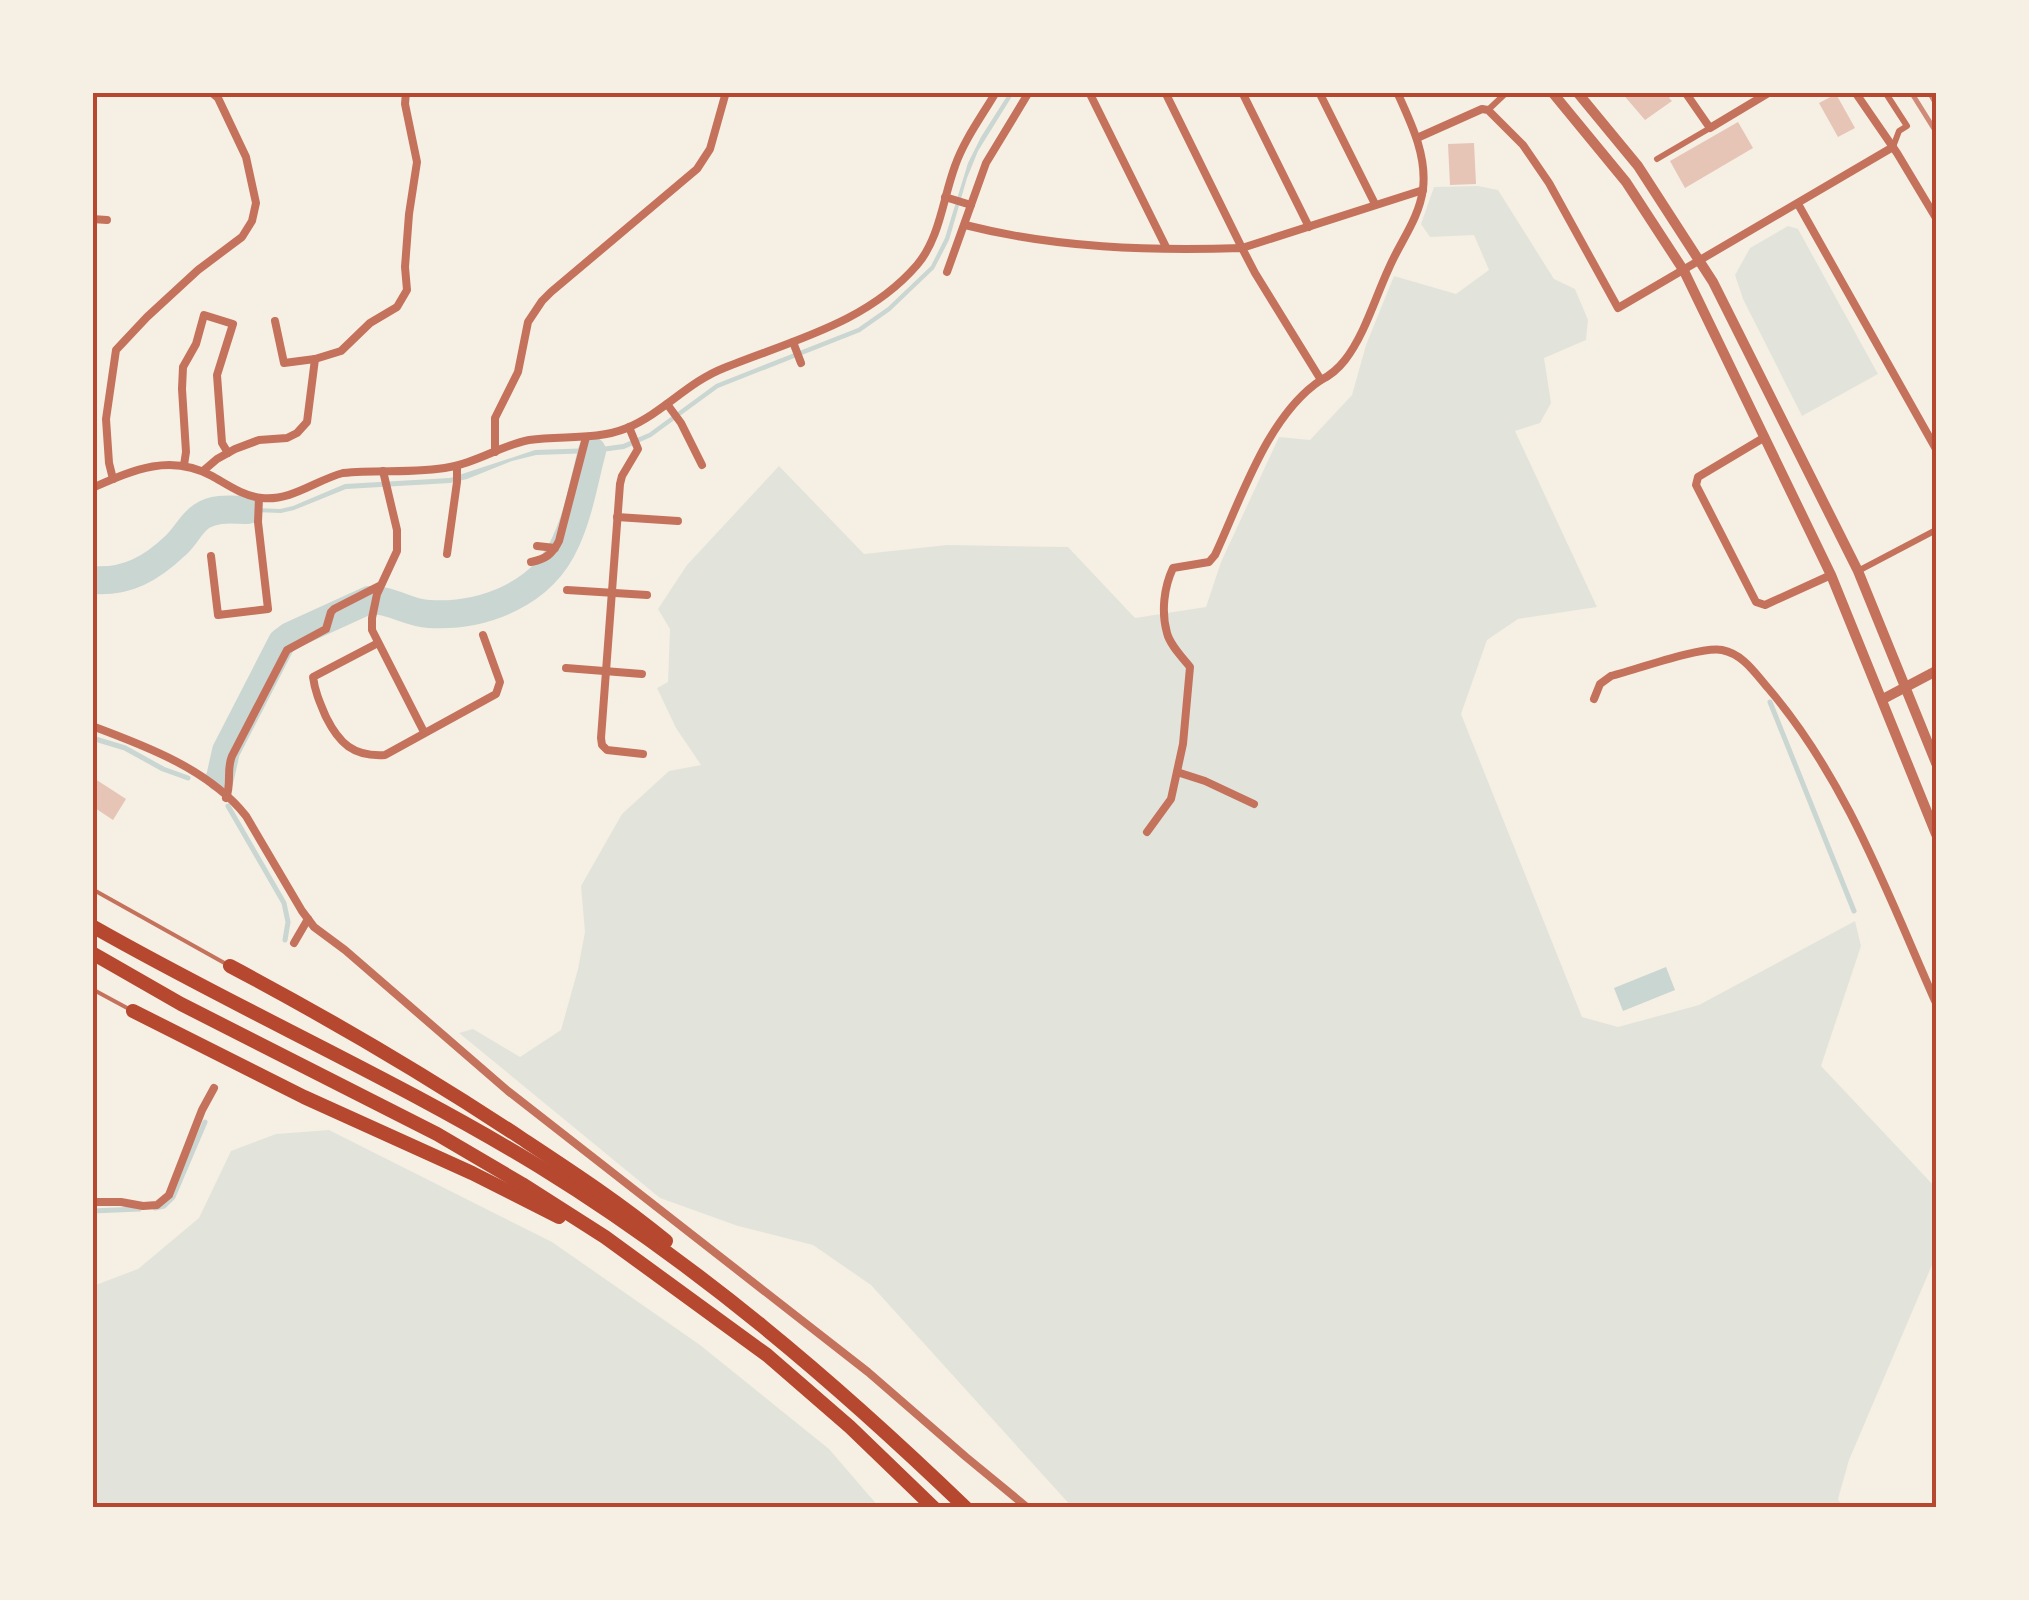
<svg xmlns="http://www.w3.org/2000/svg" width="2029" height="1600" font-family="Mulish,sans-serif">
  <rect width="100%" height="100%" fill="#f6efe4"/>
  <g fill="#e2e4dc">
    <polygon points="1478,186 1498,190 1554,279 1575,289 1588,320 1586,340 1544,358 1551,403 1540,423 1515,431 1597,607 1518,619 1487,640 1461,714 1582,1017 1618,1027 1699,1005 1855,921 1861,946 1821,1066 1936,1188 1935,1258 1849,1460 1838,1499 1843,1507 1072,1507 871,1285 813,1245 738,1226 660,1198 459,1033 473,1029 520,1057 561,1030 578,969 585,932 581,886 622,814 669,771 701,765 676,728 657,688 668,682 670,629 658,609 687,565 779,466 864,554 947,545 1068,547 1135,618 1206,607 1221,562 1279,437 1310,440 1352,395 1366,345 1394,276 1456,294 1489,270 1474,235 1430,237 1421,224 1434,187"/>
    <polygon points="1788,226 1798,229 1878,374 1802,416 1743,299 1735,275 1750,248"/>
    <polygon points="329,1130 552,1242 700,1345 829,1449 879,1507 93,1507 93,1286 138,1269 199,1218 231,1151 276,1134"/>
  </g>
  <g fill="#c9d6d2">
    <polygon points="1009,93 1014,93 978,151 967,178 949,240 934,269 890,311 860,332 718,388 651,437 624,449 594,453 536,455 512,461 467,479 450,483 346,489 294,510 281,513 226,511 226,507 280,509 293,506 345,484 450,478 535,450 594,448 623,444 649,433 716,384 858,328 888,307 931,266 945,238 968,163 981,137"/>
    <polygon points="1666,967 1675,990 1623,1011 1614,988"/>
  </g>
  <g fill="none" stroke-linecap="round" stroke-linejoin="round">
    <g stroke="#c9d6d2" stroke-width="5">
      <polyline points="1770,702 1854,911"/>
      <polyline points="92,738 125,748 163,769 188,778"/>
      <polyline points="209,774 218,771 221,766"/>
      <polyline points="228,806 284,903 288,922 285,940"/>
      <polyline points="155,1208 164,1206 173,1197 205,1122"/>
      <polyline points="92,1211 139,1209"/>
    </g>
    <g stroke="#c9d6d2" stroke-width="28">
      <path d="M92,580C127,583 152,568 176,545C186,536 191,523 202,516C216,507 233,510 248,510"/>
      <path d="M220,778L226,751L282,642L290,636L369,600C391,599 408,613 429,614C484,617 543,594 566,541C579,513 584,481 592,451"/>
    </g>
  </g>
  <g fill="#e6c5b7">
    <polygon points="1621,92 1670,92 1672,95 1669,98 1672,101 1645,120"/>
    <polygon points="1836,94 1855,128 1838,137 1819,103"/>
    <polygon points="1738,122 1753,148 1685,188 1670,161"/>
    <polygon points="1474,143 1476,184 1450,185 1448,144"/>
    <polygon points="92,777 126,799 113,820 92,806"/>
  </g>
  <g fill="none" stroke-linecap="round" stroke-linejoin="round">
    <g stroke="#c5725c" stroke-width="4">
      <polyline points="92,889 228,965"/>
      <polyline points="92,989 129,1009"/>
    </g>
    <g stroke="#c5725c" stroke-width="6">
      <polyline points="1885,92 1907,126 1899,131 1893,147"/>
      <polyline points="1488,110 1507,92"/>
      <polyline points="1657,159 1710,128"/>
      <polyline points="1858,571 1936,530"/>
    </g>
    <g stroke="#c5725c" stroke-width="8">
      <polyline points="1089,92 1166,247"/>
      <polyline points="1165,92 1242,248 1423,190"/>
      <polyline points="1242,92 1309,227"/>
      <polyline points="1319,92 1375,204"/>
      <polyline points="1685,92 1710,128 1770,92"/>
      <polyline points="1855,92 1897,153 1936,218"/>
      <polyline points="1417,138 1482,109 1488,110 1523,145 1549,183 1618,308 1893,147"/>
      <polyline points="945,197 971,205"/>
      <polyline points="1798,204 1936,449"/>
      <polyline points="92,219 107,220"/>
      <path d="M965,225C1056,248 1148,251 1242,248L1255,273L1321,380C1268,415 1241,499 1215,555L1209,562L1173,568C1164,587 1161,612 1167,633C1170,645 1182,657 1190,667L1183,744L1171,799L1147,832"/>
      <polyline points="947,272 986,163 1029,92"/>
      <polyline points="275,321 284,363 315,359 341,351 370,323 397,307 407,290 405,267 409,214 417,162 405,104 406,92"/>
      <polyline points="793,342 801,363"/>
      <path d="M1321,380C1331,375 1338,369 1345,360C1365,334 1375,298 1389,268C1400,242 1419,219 1423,189C1427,155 1411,123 1397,92"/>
      <polyline points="667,404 681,423 702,465"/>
      <polyline points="629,427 638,449 622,476 620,484 601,738 602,745 607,750 643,754"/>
      <polyline points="1765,437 1698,477 1696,485 1756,602 1765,605 1831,575"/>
      <polyline points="495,452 495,418 518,372 528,322 542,301 551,292 697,169 710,149 726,92"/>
      <polyline points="184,465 186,452 182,389 183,367 196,344 204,315 233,324 217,375 222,443 228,453"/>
      <polyline points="203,471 217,459 235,449 259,440 287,438 297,433 307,422 315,359"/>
      <polyline points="383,471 397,530 397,551 377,594 372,618 372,630 424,732"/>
      <polyline points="113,479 109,463 106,419 116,350 147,317 198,270 242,237 252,221 256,203 246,157 218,98 211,92"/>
      <path d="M92,488C133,470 170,453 212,476C228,485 243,496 262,498C292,501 316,480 343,473C379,469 415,474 450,467C478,462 502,445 529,440C563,435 595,441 627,428C663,413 688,382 724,368C793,340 867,323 917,265C940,238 943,198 955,166C964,140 982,116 996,92"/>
      <polyline points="617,517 678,521"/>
      <polyline points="537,546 555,548"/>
      <polyline points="447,554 457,482 457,466"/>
      <polyline points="211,556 218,615 268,609 258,522 259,498"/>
      <path d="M531,562C545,559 552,555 559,541L586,437"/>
      <polyline points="567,590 647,595"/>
      <path d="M378,643L313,677C315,692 320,703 326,717C339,743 353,757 385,755L496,694L500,682L483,635"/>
      <polyline points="566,668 642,674"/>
      <path d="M1594,699L1600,684L1611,676C1635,670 1701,646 1722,650C1743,654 1755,673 1768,688C1846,779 1888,895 1936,1003"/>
      <path d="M92,726C146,746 210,770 246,816L302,911L314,927L345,950L508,1091L868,1372L966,1457L1028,1508"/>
      <polyline points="1177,772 1205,781 1254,804"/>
      <path d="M226,798C232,784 226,770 232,756L287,650L326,629L331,612L334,609L379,586"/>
      <polyline points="294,943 308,919"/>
      <polyline points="92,1202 121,1202 143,1206 157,1205 169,1195 202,1110 214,1088"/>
    </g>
    <g stroke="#c5725c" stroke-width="10">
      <polyline points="1552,92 1626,182 1684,271 1831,575 1936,834"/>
      <polyline points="1577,92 1638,166 1713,282 1858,571 1936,763"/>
      <polyline points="1883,699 1936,671"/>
    </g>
    <g stroke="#b5482f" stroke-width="14">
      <path d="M92,926C239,1010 396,1079 540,1167C696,1263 834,1381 966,1508"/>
      <polyline points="92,953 181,1004 437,1134 522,1184 605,1237 767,1355 850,1427 934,1508"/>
      <path d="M230,966C330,1019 427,1076 521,1138C571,1171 620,1203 666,1241"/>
      <polyline points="133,1011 304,1097 472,1173 559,1217"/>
    </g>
    <g stroke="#cf8b77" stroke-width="5">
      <polyline points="1911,92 1936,132"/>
      <polyline points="1929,92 1936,104"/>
    </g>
  </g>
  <rect width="2029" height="1600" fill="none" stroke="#f6efe4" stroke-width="190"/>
  <rect x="95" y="95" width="1839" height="1410" fill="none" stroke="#b5482f" stroke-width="4"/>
</svg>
